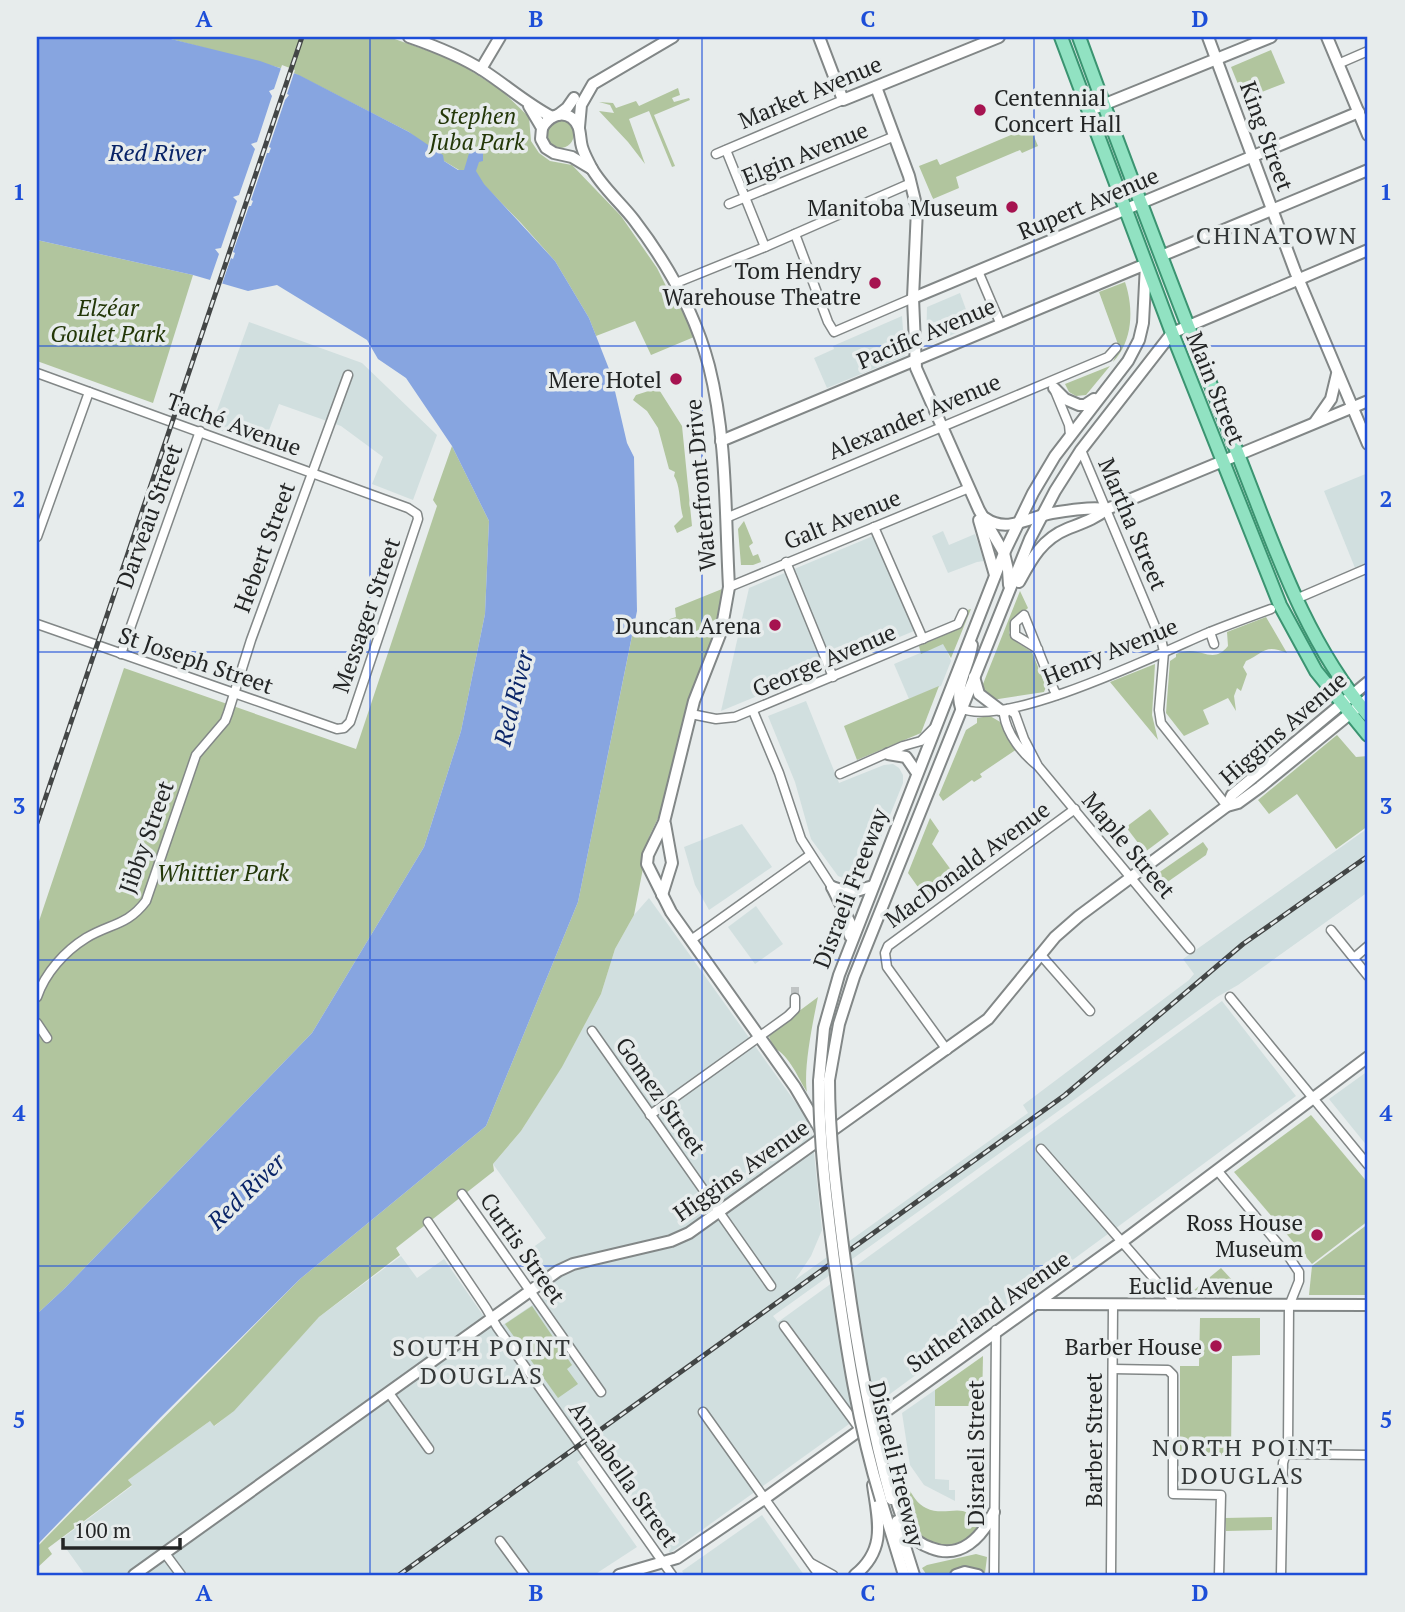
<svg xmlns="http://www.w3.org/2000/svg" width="1405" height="1612" font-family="'PT Serif',serif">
  <rect width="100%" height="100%" fill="#e7ecec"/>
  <g fill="#d1dfdf">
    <polygon points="960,293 972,326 926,346 927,307"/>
    <polygon points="902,316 905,356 827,388 814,358 834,349 833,346"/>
    <polygon points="249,322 362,363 437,435 413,500 372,484 383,457 341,426 279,404 263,446 211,427"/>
    <polygon points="1368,473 1368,563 1355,568 1324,491"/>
    <polygon points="943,531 949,545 975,534 984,561 977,562 948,573 932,536"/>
    <polygon points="873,536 914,631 721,711 749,588"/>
    <polygon points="944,643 951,661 941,686 909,699 894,664"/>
    <polygon points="806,701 839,783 884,765 893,764 899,768 903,775 903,783 867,872 859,878 851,881 838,876 811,839 795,782 768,716"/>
    <polygon points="742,824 772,867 709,910 695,885 684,847"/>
    <polygon points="1368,828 1368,892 1238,985 1217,997 773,1316 778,1322 1222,1001 1296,1096 845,1427 670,1553 597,1448 577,1462 637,1547 594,1575 85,1575 60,1540 132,1486 128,1480 210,1421 215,1426 233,1411 319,1317 401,1256 417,1278 444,1259 494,1331 544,1297 518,1258 546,1238 493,1164 521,1131 562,1066 601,994 615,949 634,915 649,898 811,1124 822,1230 811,1256 795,1280 1028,1113 1023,1105 1189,980 1194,974 1183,959"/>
    <polygon points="756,906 783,944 755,964 728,927"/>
    <polygon points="1368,1071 1368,1147 1329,1099"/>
    <polygon points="935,1390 935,1479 949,1480 949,1490 955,1490 955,1501 924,1485 910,1465 902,1413"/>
    <polygon points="762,1515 804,1575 685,1575 682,1571"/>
  </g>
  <g fill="#b1c59e">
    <polygon points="163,37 389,37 454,60 501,90 529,117 531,141 539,153 550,161 572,165 621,216 657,268 674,302 680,304 694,337 651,355 635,321 596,336 589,318 555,261 521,223 484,185 444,161 409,132 288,70"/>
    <polygon points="1271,50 1285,83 1244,99 1231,67"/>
    <polygon points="678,88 680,95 672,98 674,102 689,98 690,100 654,115 675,166 672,167 649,111 629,119 645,164 628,142 599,111 614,113 610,105 599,102 613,103 616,108 636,101 639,106"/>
    <circle cx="560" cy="134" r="14"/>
    <polygon points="1030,127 1038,146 1022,153 1020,150 956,177 959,188 933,199 919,166 937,159 940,165"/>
    <polygon points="37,240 193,275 153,403 37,361"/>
    <path d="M1125,282C1134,309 1133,341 1113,362L1119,347L1099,292Z"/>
    <polygon points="1110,366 1086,395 1076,396 1069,392 1065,384"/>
    <path d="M658,388L682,426L692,526L677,533L674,526L683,517C679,504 681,487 674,476L675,472L669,469L658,428L647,411L633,400L636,395Z"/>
    <polygon points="452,446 489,521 485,614 461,731 424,847 312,1033 65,1288 37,1314 37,927 124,668 356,749 437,506 433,500"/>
    <polygon points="744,521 753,543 749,546 753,556 758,554 761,562 753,565 741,565 738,529"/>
    <polygon points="722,589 718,629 693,690 660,814 649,837 634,915 615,949 601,994 562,1067 521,1131 493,1164 494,1171 396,1248 400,1255 319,1317 234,1411 214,1426 210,1421 128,1480 132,1485 48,1548 52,1554 37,1568 37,1547 300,1279 486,1126 578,902 633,631 676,617 675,608"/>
    <polygon points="1020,591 1028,608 1012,623 1009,633 1015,641 1032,652 1046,687 1044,692 992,700 984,693 983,684"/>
    <polygon points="971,609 951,658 943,644 921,654 919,646 958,629 964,622 964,611"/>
    <path d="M1266,617L1287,653C1264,643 1263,654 1246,661L1243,667L1247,674L1241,691L1237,688L1234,696L1236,711L1228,698L1203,710L1209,724L1184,736L1166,713L1170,661L1176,657V654C1201,643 1211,667 1228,646L1227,632Z"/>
    <polygon points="1155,664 1152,715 1158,740 1110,682"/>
    <polygon points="939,686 921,733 857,760 844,726"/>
    <polygon points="990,716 1002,723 1017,749 980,774 982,777 974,782 972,780 943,801 939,795 966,730 977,723 977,718"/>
    <polygon points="1337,735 1356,757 1368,756 1368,826 1336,849 1297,794 1269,814 1258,800"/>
    <polygon points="1150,809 1169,834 1145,852 1126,827"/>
    <polygon points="930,818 939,831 932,844 957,878 927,900 908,873"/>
    <polygon points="1203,842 1208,849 1206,855 1156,890 1148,880"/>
    <path d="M818,997C813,1021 803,1069 807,1092C798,1078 790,1056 774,1048L769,1037L771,1032Z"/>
    <polygon points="1311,1115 1368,1183 1368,1221 1312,1264 1234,1172"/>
    <polygon points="1368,1224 1368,1295 1309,1295 1312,1266"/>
    <polygon points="1221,1268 1244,1293 1188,1295"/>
    <polygon points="532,1306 572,1365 567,1369 578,1384 558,1398 505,1324"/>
    <polygon points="1200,1318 1260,1318 1260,1355 1232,1356 1231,1456 1180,1455 1180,1366 1199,1366"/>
    <polygon points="983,1356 982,1406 935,1406 935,1390"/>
    <path d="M895,1476C910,1482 911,1501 926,1508C948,1519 970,1496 977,1531C956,1551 923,1551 908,1523C901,1509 897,1492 892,1477Z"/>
    <polygon points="1272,1517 1272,1530 1226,1531 1225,1518"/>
    <path d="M976,1554L987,1557L985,1573C970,1566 961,1568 947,1574C940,1577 931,1575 924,1575L926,1574L922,1568L927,1565Z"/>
  </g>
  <polygon fill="#87a5e0" points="37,37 163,37 260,61 299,75 409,132 443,155 444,161 458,170 464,170 470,150 480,150 483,153 483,161 479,162 476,171 484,184 555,261 589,318 611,374 627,443 634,457 637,611 578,902 486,1126 300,1279 161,1417 37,1545 37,1314 65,1288 312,1033 424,847 461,731 485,614 489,521 452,446 406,378 378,359 367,340 277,285 248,291 193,275 37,240"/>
  <polygon fill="#e7ecec" points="282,65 295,70 287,94 289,95 285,100 269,147 271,148 269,153 267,153 251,200 253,201 251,206 249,206 233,252 235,253 233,259 231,258 221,287 209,283 219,254 215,249 221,248 237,201 233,197 239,195 255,149 251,144 257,142 272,96 269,91 274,89"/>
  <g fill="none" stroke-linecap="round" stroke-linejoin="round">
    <polyline stroke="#c0c4c4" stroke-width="8" stroke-dasharray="8 4" stroke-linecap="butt" points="795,987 795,998"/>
    <g stroke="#828787" stroke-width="11">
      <g id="street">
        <polyline points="1338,64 1368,51"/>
        <polyline points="726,150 765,247"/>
        <polyline points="716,154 843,100"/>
        <polyline points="729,204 895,136"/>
        <polyline points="795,234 828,322 834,332 913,298"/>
        <polyline points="978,271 1001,325"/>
        <polyline points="676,283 765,247 911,183"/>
        <polyline points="37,373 408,508 417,514 418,519 350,722 344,728 337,729 37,624"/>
        <polyline points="1055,391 1069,425 1070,435"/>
        <polyline points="1081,450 1162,643 1164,652 1159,710 1161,723 1227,806"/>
        <polyline points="726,518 1051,381 1108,357 1116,348"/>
        <polyline points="874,527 923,639"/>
        <polyline points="37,537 89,392"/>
        <polyline points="786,562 833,677"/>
        <polyline points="729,587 969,488"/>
        <polyline points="1303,596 1368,568"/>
        <polyline points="1210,632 1214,644"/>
        <polyline points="1038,649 1015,635 1015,623 1024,615 1054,690 1057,695"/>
        <polyline points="121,654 200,431"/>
        <path d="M961,708C1002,730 1161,653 1205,634C1227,625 1249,617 1271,609"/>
        <polyline points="753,711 779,773 801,839 832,887"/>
        <polyline points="691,714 716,719 735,717 958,624 963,613"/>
        <path d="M1038,766C1023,754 1007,735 1004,715L1008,709L1015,714L1024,739L1038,766L1190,949"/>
        <polyline points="840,774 903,746 921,741 933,729"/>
        <polyline points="1331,930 1368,976"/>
        <polyline points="691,940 810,855"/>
        <polyline points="1040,954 1090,1011"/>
        <polyline points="1354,958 1368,946"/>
        <path d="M37,997C45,973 65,951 86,938C111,923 127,926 146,901L196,755L225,721L228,713L251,640L348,375"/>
        <polyline points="1230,997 1368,1165"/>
        <polyline points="37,1023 47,1038"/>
        <polyline points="592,1031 771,1286"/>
        <polyline points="947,1050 887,967 885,953 888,946 1075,809"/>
        <polyline points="650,1115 788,1016 795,1009 795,998"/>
        <polyline points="1041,1149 1177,1305"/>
        <polyline points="1217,1170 1289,1257 1299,1272 1299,1281 1289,1306 1288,1446 1283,1463 1281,1575"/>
        <polyline points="462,1194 601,1392"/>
        <polyline points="428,1222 486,1308 497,1327 672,1575"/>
        <polyline points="784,1326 859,1428"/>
        <polyline points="1113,1369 1168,1370 1173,1375 1173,1494 1221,1495 1219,1575"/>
        <polyline points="389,1393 429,1449"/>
        <polyline points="703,1412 819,1575"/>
        <polyline points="1285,1454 1368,1455"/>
        <polyline points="500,1541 525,1575"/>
        <polyline points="164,1552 181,1575"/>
        <polyline points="811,1563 833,1575"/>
        <polyline points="994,1575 996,1330"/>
        <polyline points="1111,1575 1113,1306"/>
      </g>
    </g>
    <g stroke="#828787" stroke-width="14">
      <g id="secondary">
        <path d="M409,37C435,46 461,56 484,71C507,86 527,104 552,117"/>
        <polyline points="819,37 843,100 999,37"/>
        <polyline points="1208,37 1295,271 1368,444"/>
        <polyline points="1327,37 1368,135"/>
        <polyline points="481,69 500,37"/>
        <polyline points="876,87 909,176 917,209 913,298 916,368 979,510 1004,553 1008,570 1009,585"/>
        <polyline points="529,106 542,128 541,139 546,148 554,153 572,157 592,169"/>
        <polyline points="1088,111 1271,37"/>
        <polyline points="558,115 567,108 574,98"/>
        <polyline points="579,127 581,105 593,84 673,37"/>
        <path d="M542,128C548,117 561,110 572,118C582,126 579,137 582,147C584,154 588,161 591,167C601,186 621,203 634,220C667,263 695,313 709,366C727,437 725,513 729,587L721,632L694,701L664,822L648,855L647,864L671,912L795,1087L822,1133"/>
        <polyline points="1161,256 1368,170"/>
        <polyline points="913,298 1359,112"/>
        <polyline points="1054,388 1065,399 1079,405 1085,405 1094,399"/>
        <polyline points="1315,422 1331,399 1337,374"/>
        <polyline points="721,441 1146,264 1143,323 1139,340 1128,361 1055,456 1033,493 1004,553 839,975 824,1028 819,1081"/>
        <path d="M985,518C1007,534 1029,517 1052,513C1070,510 1089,507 1107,509"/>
        <polyline points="979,520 995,575"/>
        <path d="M1019,582C1031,560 1042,539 1067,529C1082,523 1095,519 1107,509L1368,401"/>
        <polyline points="974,677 979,694 1000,710"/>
        <path d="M961,708C954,686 969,667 972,645"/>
        <polyline points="888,754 906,757 917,773"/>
        <polyline points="1227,806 1232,795 1368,682"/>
        <polyline points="832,887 850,923 850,936"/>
        <polyline points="832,887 850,893 873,886"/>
        <polyline points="662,895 672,863 665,824"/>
        <polyline points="829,1080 839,1024 854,977 1030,539 1055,491 1081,450 1172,333 1368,250"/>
        <polyline points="1035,1304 1368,1305"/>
        <path d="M891,1487C898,1501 900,1519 909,1532C914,1539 922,1545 931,1548C961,1560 982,1537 994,1512"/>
        <polyline points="881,1500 904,1575"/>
        <polyline points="897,1521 914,1575"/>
        <polyline points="134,1575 558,1271 573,1264 671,1241 689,1233 988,1019 1055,937 1079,916 1227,806 1238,803 1260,787 1368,699"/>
        <polyline points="619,1575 677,1558 764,1499 1123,1241 1368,1057"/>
        <path d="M855,1575C887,1549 878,1521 873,1485"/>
        <polyline points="956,1575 965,1572 978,1575"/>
      </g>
    </g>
    <g stroke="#3b9471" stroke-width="16">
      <g id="primary">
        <polyline points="1061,37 1172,333 1280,605 1316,671 1368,735"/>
        <path d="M1079,37C1130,177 1184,317 1239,457C1275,548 1304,639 1368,715"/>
      </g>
    </g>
    <use href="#street" stroke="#fff" stroke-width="8"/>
    <use href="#secondary" stroke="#fff" stroke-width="10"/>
    <use href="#primary" stroke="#91e2c2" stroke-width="12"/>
    <g stroke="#434646" stroke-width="5">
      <g id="rail">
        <polyline points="37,823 302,37"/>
        <polyline points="399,1575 1065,1095 1243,944 1368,856"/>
      </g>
    </g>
    <use href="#rail" stroke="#e7ecec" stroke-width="2.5" stroke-dasharray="8" stroke-linecap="butt"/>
    <g stroke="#828787" stroke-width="14" stroke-linecap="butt">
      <g id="secondary-bridge">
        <path d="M829,1080C829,1135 836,1191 843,1246C854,1332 868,1416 891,1499"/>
        <path d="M819,1081C819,1143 827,1206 835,1268C846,1346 858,1425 881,1500"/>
      </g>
    </g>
    <use href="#secondary-bridge" stroke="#fff" stroke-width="10"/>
  </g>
  <path fill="none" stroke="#1d4ed8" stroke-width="2" stroke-opacity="0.55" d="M370,37V1575M702,37V1575M1034,37V1575M37,346H1368M37,652H1368M37,960H1368M37,1266H1368"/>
  <g fill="#a61350" stroke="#e7ecec" stroke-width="2.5">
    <circle cx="980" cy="110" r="7"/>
    <circle cx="1012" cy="207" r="7"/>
    <circle cx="875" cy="283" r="7"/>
    <circle cx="676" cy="379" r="7"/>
    <circle cx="775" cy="625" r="7"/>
    <circle cx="1317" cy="1235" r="7"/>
    <circle cx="1216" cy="1346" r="7"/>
  </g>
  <g text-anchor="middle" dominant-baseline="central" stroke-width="7" stroke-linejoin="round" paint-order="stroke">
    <g font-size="23" fill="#232525" stroke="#e7ecec">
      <text transform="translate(810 92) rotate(-23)">Market Avenue</text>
      <text transform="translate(1267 136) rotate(70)">King Street</text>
      <text transform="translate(805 153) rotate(-22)">Elgin Avenue</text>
      <text transform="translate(1088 203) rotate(-23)">Rupert Avenue</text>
      <text transform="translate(926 333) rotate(-23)">Pacific Avenue</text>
      <text transform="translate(1216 388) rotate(68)">Main Street</text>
      <text transform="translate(914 416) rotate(-23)">Alexander Avenue</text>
      <text transform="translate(234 424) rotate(20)">Taché Avenue</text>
      <text transform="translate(700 485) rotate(-95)">Waterfront Drive</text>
      <text transform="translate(149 516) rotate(-70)">Darveau Street</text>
      <text transform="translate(842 519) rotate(-22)">Galt Avenue</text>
      <text transform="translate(1133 524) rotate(67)">Martha Street</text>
      <text transform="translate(264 547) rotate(-70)">Hebert Street</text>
      <text transform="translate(366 615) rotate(-71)">Messager Street</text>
      <text transform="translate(1110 651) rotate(-22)">Henry Avenue</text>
      <text transform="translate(196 660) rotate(19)">St Joseph Street</text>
      <text transform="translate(824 660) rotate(-23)">George Avenue</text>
      <text transform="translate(1283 728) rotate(-41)">Higgins Avenue</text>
      <text transform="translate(146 837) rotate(-70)">Jibby Street</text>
      <text transform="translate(1129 845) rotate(50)">Maple Street</text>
      <text transform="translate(967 864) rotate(-36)">MacDonald Avenue</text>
      <text transform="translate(850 888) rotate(-69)">Disraeli Freeway</text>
      <text transform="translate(661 1096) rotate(55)">Gomez Street</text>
      <text transform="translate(741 1170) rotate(-35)">Higgins Avenue</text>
      <text transform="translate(523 1248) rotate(55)">Curtis Street</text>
      <text x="1201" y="1285">Euclid Avenue</text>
      <text transform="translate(988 1311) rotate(-35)">Sutherland Avenue</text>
      <text transform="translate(1093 1440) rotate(-90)">Barber Street</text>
      <text transform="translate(975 1453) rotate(-90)">Disraeli Street</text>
      <text transform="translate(897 1464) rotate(76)">Disraeli Freeway</text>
      <text transform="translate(624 1474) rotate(55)">Annabella Street</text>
    </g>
    <g font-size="23" fill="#232525" stroke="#e7ecec" text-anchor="end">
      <text x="994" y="97" text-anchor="start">Centennial<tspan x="994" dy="26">Concert Hall</tspan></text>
      <text x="998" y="207">Manitoba Museum</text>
      <text x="861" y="270">Tom Hendry<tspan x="861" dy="26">Warehouse Theatre</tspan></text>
      <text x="662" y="379">Mere Hotel</text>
      <text x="761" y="625">Duncan Arena</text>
      <text x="1303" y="1222">Ross House<tspan x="1303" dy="26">Museum</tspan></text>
      <text x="1202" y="1346">Barber House</text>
    </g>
    <g font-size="23" font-style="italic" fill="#233708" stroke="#e7ecec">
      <text x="477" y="115">Stephen<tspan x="477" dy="26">Juba Park</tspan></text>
      <text x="108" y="307">Elzéar<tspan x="108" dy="26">Goulet Park</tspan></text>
      <text x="223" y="872">Whittier Park</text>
    </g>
    <g font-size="24" font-style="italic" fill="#092467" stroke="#e7ecec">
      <text x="157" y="152">Red River</text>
      <text transform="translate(513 698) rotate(-76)">Red River</text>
      <text transform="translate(246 1191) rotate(-44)">Red River</text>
    </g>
    <g font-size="24" letter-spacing="2" fill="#343838" stroke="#e7ecec">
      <text x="1277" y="235">CHINATOWN</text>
      <text x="482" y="1347">SOUTH POINT<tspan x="482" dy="28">DOUGLAS</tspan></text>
      <text x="1243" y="1447">NORTH POINT<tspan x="1243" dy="28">DOUGLAS</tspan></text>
    </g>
  </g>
  <rect width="1405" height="1612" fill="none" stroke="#e7ecec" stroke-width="77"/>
  <path d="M63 1538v10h117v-10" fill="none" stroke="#232525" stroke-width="3.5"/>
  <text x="74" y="1538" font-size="21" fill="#232525" stroke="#e7ecec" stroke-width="5" paint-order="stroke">100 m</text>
  <rect x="38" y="38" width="1328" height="1536" fill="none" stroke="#1d4ed8" stroke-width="2.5"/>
  <g font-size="23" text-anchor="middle" font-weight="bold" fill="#1d4ed8">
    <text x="204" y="27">A</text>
    <text x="536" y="27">B</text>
    <text x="868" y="27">C</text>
    <text x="1200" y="27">D</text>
    <text x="19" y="200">1</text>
    <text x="1386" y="200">1</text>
    <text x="19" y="507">2</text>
    <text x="1386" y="507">2</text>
    <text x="19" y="814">3</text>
    <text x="1386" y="814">3</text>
    <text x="19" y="1121">4</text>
    <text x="1386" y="1121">4</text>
    <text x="19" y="1428">5</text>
    <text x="1386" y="1428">5</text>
    <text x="204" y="1601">A</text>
    <text x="536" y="1601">B</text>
    <text x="868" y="1601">C</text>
    <text x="1200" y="1601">D</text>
  </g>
</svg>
